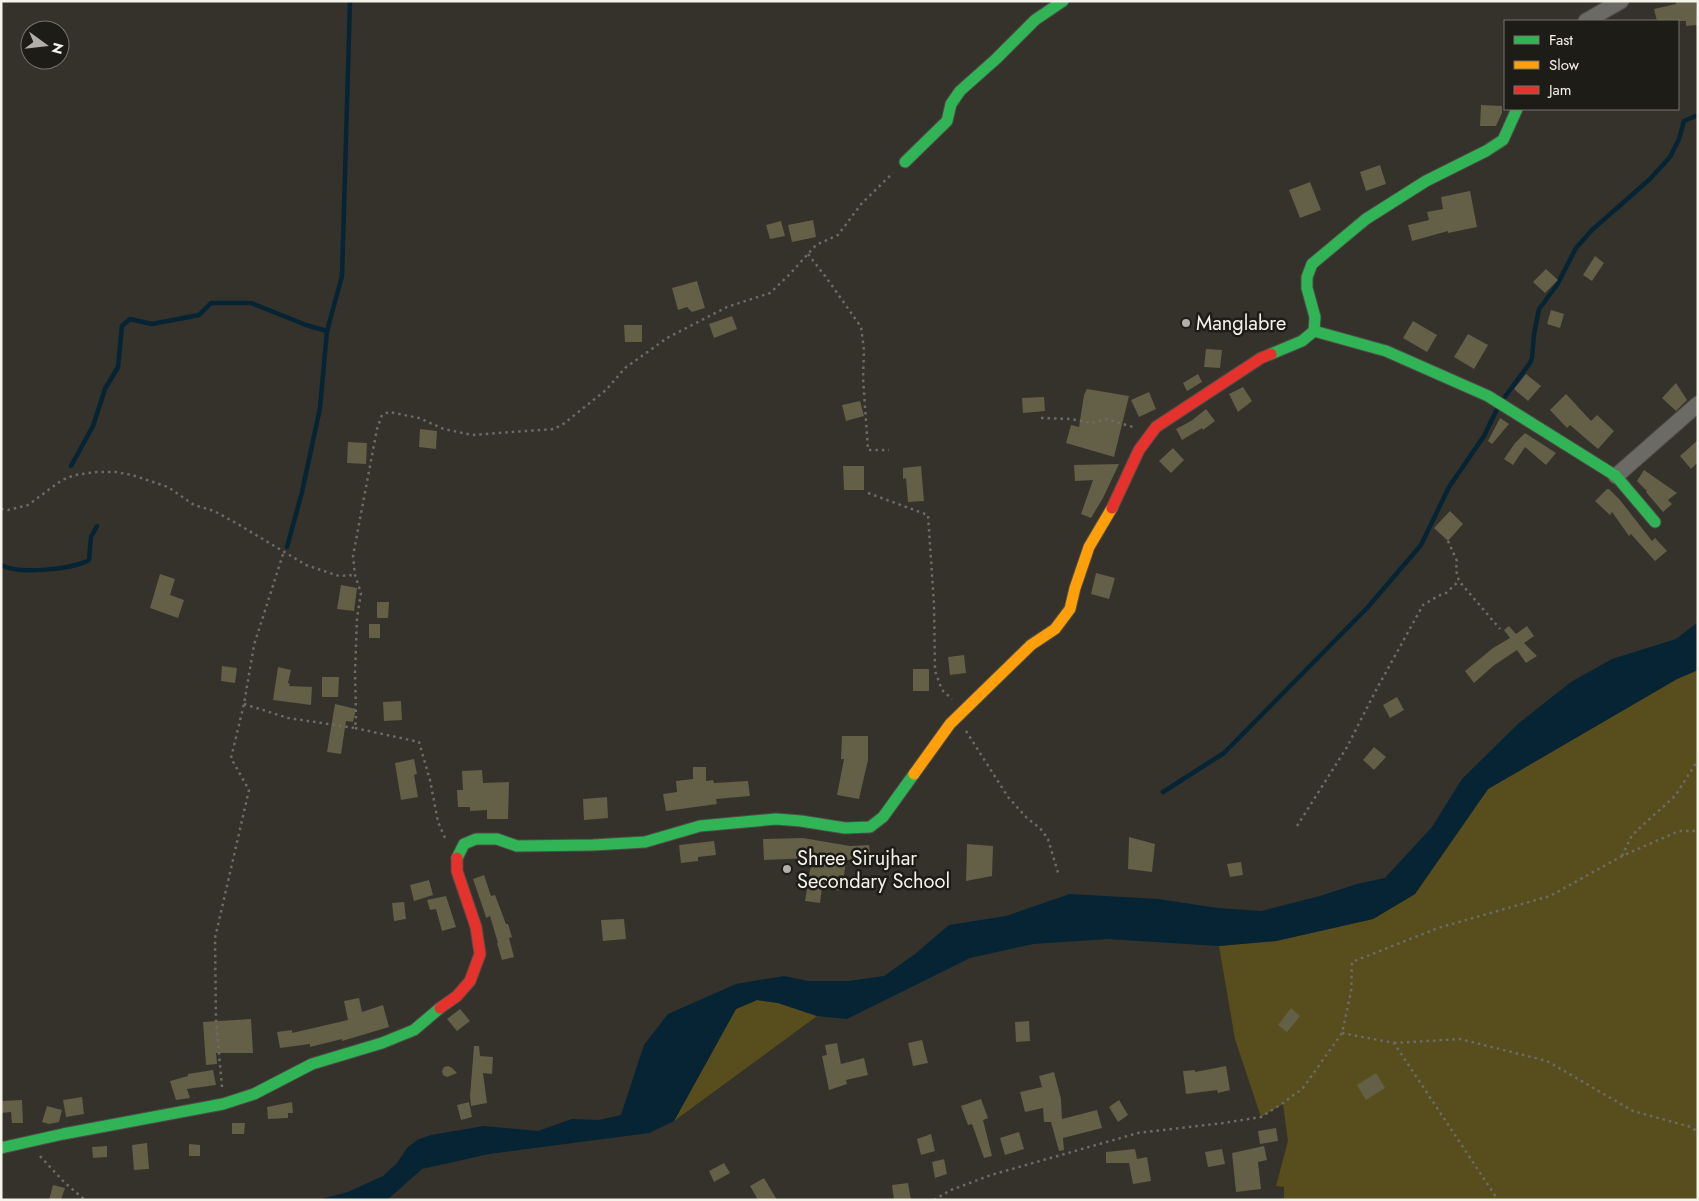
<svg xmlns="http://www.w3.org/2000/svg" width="1699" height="1201" font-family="Jost,sans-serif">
  <rect width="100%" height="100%" fill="#34322b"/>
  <g fill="#584e1d">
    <polygon points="1698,670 1698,1200 1284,1200 1284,1187 1276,1186 1288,1141 1283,1104 1261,1117 1235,1039 1219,946 1276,941 1373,919 1415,894 1488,789 1677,679"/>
    <polygon points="757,1000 778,1003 817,1016 674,1121 736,1009"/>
  </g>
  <polygon fill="#062433" points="1698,622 1698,670 1677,679 1488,789 1415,894 1373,919 1276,941 1219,946 1108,939 1033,944 970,958 847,1019 817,1016 778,1003 757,1000 736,1009 674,1121 649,1133 489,1154 422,1169 387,1200 317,1200 348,1192 383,1176 397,1163 407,1148 417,1140 431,1135 484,1126 538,1131 572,1119 599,1120 621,1115 644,1045 668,1014 736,984 784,976 808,981 849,981 884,976 915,954 949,925 1006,916 1070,894 1158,899 1218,908 1261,911 1320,896 1357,884 1385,878 1432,827 1462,779 1519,723 1571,682 1612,659 1676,639"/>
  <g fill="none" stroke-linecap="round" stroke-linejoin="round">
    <g stroke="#062433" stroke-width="4.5">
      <polyline points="1504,398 1530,363 1532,358 1534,334 1539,309 1557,285 1576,248 1592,230 1650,179 1670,157 1679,139 1684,121 1698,115"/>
      <polyline points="71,466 93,426 105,389 118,367 122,326 130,319 152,324 199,315 211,303 251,303 306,325 327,331"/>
      <polyline points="287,547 302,492 320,408 327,331 342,276 350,1"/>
      <path d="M1,565C18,575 73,569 89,560L91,537L97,526"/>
      <polyline points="1163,792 1224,753 1368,607 1421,545 1449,487 1484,436 1497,409"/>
    </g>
  </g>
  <g fill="#645f47">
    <polygon points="1676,1 1696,1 1697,25 1686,26 1686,21 1657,21 1654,9 1676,4"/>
    <polygon points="1481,105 1502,106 1502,113 1496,126 1480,126"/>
    <polygon points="1380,165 1386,184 1366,191 1360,172"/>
    <polygon points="1310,182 1321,210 1300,218 1289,190"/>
    <polygon points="1470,191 1477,227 1448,233 1448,231 1412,241 1408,225 1429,220 1427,212 1443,209 1441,197"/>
    <polygon points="813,220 816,237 792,242 788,225"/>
    <polygon points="781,221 785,236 770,239 766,225"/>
    <polygon points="1595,256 1604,263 1592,281 1583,275"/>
    <polygon points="1546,269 1558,280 1545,293 1533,282"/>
    <polygon points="697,281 705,308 692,312 687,307 678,310 672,288"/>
    <polygon points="1551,310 1564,314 1560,328 1547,324"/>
    <polygon points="732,316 737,329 714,338 709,324"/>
    <polygon points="1413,321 1437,335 1427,352 1403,338"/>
    <polygon points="624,325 642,325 642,342 625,342"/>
    <polygon points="1468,334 1488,345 1474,369 1454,357"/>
    <polygon points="1206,349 1222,350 1220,368 1204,367"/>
    <polygon points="1198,374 1202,382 1187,391 1183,383"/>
    <polygon points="1526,374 1541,386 1528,401 1514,389"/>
    <polygon points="1676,383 1687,400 1676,411 1662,398"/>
    <polygon points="1243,387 1252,401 1238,412 1229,394"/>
    <polygon points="1087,389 1129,396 1114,457 1066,443 1071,425 1079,427 1084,395"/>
    <polygon points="1149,392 1156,409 1139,417 1131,400"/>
    <polygon points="1566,394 1591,421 1597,415 1614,431 1598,449 1570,425 1567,428 1550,410"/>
    <polygon points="1044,397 1045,411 1023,413 1022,398"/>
    <polygon points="860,401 864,416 846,421 842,405"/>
    <polygon points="1206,409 1215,421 1203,430 1202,428 1182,440 1176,429 1191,421"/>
    <polygon points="1500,418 1509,424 1492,444 1488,441"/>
    <polygon points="420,429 437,431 436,449 419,447"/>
    <polygon points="1525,433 1556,453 1546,465 1525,447 1513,465 1504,459 1515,443"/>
    <polygon points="1698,440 1698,462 1691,469 1680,456"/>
    <polygon points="348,442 367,443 366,464 347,463"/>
    <polygon points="1173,448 1184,460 1171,473 1159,461"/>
    <polygon points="1119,464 1103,498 1091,518 1081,514 1093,480 1075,481 1074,465"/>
    <polygon points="843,466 864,466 864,490 844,490"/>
    <polygon points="921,466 924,501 908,502 906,478 903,479 903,468"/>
    <polygon points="1644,470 1677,493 1668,500 1672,504 1663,512 1646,492 1647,491 1637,481"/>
    <polygon points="1607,489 1609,489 1620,500 1652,541 1655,538 1667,551 1655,561 1631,534 1629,536 1612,512 1610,515 1595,501"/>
    <polygon points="1450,511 1463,524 1448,541 1434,528"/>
    <polygon points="1096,573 1115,578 1109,599 1091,594"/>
    <polygon points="160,574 175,579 170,595 184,600 178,618 150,608"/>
    <polygon points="341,585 357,588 354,611 337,609"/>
    <polygon points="377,602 389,602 388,618 377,618"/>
    <rect x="369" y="624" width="11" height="14"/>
    <polygon points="1509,626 1516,634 1527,626 1534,636 1524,643 1537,656 1526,663 1517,650 1493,666 1474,683 1465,671 1493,648 1510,638 1504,630"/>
    <polygon points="964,655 966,673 950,675 948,657"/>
    <polygon points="222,666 237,668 235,683 221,681"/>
    <polygon points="278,667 291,670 288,683 290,684 289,686 312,687 311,705 273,700"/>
    <rect x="913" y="669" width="16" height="22"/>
    <polygon points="322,677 339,677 338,697 322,697"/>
    <polygon points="1397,697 1404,710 1390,718 1383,705"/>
    <polygon points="401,701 402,720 384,721 383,702"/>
    <polygon points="335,704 356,709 353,722 346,721 341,754 327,752"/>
    <polygon points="842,736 868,736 868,760 859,799 837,795 844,759 841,759"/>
    <polygon points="1374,747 1386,757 1374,770 1363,760"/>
    <polygon points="414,759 417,774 414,775 418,797 401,800 395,763"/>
    <polygon points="693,767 706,767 706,781 713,780 714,783 748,781 750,796 716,799 717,804 666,811 663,794 677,792 676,781 693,779"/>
    <polygon points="482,770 483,783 509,782 508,819 487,819 487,810 470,811 470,807 458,807 457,790 463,790 462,771"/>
    <polygon points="607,797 608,818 584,820 583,799"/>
    <polygon points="1129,837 1155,844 1152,872 1128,869"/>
    <polygon points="803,838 850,846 869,845 871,858 846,860 842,891 822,888 820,903 805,901 812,858 764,860 763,839"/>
    <polygon points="714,841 716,855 698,857 698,861 681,863 679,845"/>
    <polygon points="967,844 993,846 992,876 966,881"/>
    <polygon points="1241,862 1243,875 1230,877 1227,864"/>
    <polygon points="484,875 491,896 495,895 506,924 508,924 512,937 509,938 514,957 502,960 497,943 498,943 490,916 486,918 485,914 473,879"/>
    <polygon points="429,880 433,895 414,901 410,885"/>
    <polygon points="446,896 456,927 442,931 436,909 430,910 427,900"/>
    <polygon points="404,902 406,919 394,921 392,903"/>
    <polygon points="624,919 626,939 603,941 601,920"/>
    <polygon points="359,998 362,1012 383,1005 389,1027 342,1041 342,1039 310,1047 310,1044 280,1048 277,1032 292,1030 292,1033 348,1020 344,1001"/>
    <polygon points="1291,1008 1300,1016 1287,1032 1278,1025"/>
    <polygon points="460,1009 470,1021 457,1031 447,1019"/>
    <polygon points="251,1019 253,1053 216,1053 217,1064 206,1065 203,1022"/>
    <polygon points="1029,1021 1030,1041 1016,1042 1015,1022"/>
    <polygon points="922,1040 928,1063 913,1066 908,1043"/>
    <polygon points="837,1043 841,1064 864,1058 868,1075 846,1080 847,1084 829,1090 822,1056 827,1055 825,1045"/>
    <polygon points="474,1046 479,1046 480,1056 493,1057 492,1074 483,1073 487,1103 471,1106 470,1096"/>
    <polygon points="448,1066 452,1068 457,1073 447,1077 443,1075 442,1071 444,1067"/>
    <polygon points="1226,1066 1230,1090 1218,1093 1217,1090 1186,1094 1183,1071 1195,1070 1195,1072"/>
    <polygon points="213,1070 216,1085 187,1089 190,1098 176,1100 170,1081 188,1076 188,1074"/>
    <polygon points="1054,1072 1061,1099 1062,1119 1097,1110 1102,1128 1063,1138 1064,1150 1059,1151 1051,1122 1044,1122 1043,1108 1025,1112 1020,1092 1042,1087 1039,1076"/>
    <polygon points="1376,1073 1385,1088 1366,1100 1357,1085"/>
    <polygon points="82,1097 84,1114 66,1117 63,1100"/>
    <polygon points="981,1099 988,1118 983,1120 992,1156 984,1158 972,1124 968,1125 961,1106"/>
    <polygon points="22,1100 23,1123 12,1123 11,1112 1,1113 1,1101"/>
    <polygon points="1119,1100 1128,1115 1118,1122 1109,1107"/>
    <polygon points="292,1102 293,1113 288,1113 288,1118 268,1119 267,1107"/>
    <polygon points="469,1102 472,1117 461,1120 457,1105"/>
    <polygon points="47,1106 62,1110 59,1122 49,1124 42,1122"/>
    <polygon points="232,1123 245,1123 244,1134 232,1134"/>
    <polygon points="1276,1128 1278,1141 1260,1144 1258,1131"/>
    <polygon points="1019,1132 1024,1149 1005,1155 1000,1138"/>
    <polygon points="931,1134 935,1151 921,1155 917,1139"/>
    <polygon points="147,1143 149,1169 134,1170 132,1145"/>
    <polygon points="189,1144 200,1145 200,1156 189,1156"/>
    <polygon points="107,1146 107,1157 93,1158 92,1147"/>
    <polygon points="1264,1146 1267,1160 1258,1162 1261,1189 1236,1192 1232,1153"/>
    <polygon points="1135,1149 1137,1159 1147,1157 1151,1181 1133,1184 1129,1163 1106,1163 1106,1152"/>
    <polygon points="1222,1149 1225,1164 1208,1167 1205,1152"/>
    <polygon points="944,1159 947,1174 935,1178 932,1162"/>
    <polygon points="724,1163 730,1173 714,1182 709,1171"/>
    <polygon points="764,1178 777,1200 758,1200 750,1186"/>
    <polygon points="908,1183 911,1200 894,1200 892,1185"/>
    <polygon points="53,1185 65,1188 61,1200 49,1200"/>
  </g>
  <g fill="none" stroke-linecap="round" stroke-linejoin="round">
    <g stroke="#4f4d48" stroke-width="17">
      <g id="street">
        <polyline points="1586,21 1621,1"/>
        <polyline points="1616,476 1698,404"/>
      </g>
    </g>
    <g stroke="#4f4d48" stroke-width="13">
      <g id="fast">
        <polyline points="905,162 947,121 951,104 960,91 996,59 1035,20 1063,1"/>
        <polyline points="1314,331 1386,351 1488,396 1616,476 1655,522"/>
        <polyline points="1271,354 1302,341 1314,331 1315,317 1307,288 1307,277 1312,264 1366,219 1426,181 1486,151 1503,140 1517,109"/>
        <polyline points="457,858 464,844 476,839 497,839 517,846 593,845 645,842 700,826 776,819 801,821 845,828 870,827 883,817 914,774"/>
        <polyline points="1,1148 63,1134 223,1104 254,1094 312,1064 382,1043 414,1030 440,1008"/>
      </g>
    </g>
    <g stroke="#4f4d48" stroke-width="13">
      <polyline id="slow" points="914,774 950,724 1031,645 1055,629 1070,609 1075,588 1089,547 1112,508"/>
    </g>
    <g stroke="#4f4d48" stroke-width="13">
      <g id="jam">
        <polyline points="1112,508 1139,450 1156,427 1261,358 1271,354"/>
        <polyline points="440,1008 457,996 470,981 480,954 476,927 457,871 457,858"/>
      </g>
    </g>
    <g stroke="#6c6b66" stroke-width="2.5" stroke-dasharray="2.5 4" stroke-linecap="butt">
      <polyline points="808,254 828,280 861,327 864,350 863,378 868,450 889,450"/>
      <polyline points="1041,418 1071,419 1092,423 1106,419 1133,427"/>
      <polyline points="868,493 928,515 934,604 935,671 942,690 952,699"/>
      <polyline points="1,509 8,510 28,505 62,480 75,475 96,472 116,472 132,475 168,487 194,505 214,511 236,523 306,565 339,576 355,575"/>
      <polyline points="1448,541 1457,561 1456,570 1459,581 1500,629"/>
      <polyline points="244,704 288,718 355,728 356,716 355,673 357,618 361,593 355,575 353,556 377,429 382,415 389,412 419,418 444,429 472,435 553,429 562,425 606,390 625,368 667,338 727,307 770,293 788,276 816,245 838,235 862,203 893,173"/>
      <polyline points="355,728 419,742 430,780 438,822 445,838 448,839"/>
      <polyline points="966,731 1008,797 1027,818 1040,828 1048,839 1059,876"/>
      <polyline points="1297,826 1347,747 1375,692 1423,605 1438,596 1446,593 1459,581"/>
      <polyline points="1622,856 1632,835 1675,796 1698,760"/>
      <polyline points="1342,1033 1394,1043 1498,1200"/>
      <polyline points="1394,1043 1460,1039 1547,1061 1633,1111 1691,1127 1698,1132"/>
      <polyline points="222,1087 216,1020 215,938 249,790 231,758 244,704 254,645 284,551"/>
      <polyline points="40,1156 64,1182 85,1200"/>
      <polyline points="934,1200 951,1190 991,1175 1138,1133 1223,1123 1261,1117 1283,1103 1303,1088 1342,1033 1351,992 1352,962 1438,928 1550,896 1622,856 1679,831 1698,831"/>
    </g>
    <use href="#street" stroke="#6b6a64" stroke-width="15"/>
    <use href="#fast" stroke="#30b455" stroke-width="11"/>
    <use href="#slow" stroke="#ff9f0a" stroke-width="11"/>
    <use href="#jam" stroke="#e5322d" stroke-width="11"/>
  </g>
  <g fill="#b1afa7" stroke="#1e1c16" stroke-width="2">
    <circle cx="1186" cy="323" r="5"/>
    <circle cx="787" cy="869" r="5"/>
  </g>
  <g text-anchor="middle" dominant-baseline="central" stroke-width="5" stroke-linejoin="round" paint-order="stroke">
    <g font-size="20" fill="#f5f3ea" stroke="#1e1c16" text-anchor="start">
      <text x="1196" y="323">Manglabre</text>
      <text x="797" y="858">Shree Sirujhar<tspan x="797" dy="23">Secondary School</tspan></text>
    </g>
  </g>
  <rect width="1699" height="1201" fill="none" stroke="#f5f3ea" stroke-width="5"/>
  <rect x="1504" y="20" width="175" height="90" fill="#1e1c16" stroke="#74726b"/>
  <rect x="1514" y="36" width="25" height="8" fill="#30b455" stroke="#74726b"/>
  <text x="1549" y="45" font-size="15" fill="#f5f3ea">Fast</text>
  <rect x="1514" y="61" width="25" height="8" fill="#ff9f0a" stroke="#74726b"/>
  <text x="1549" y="70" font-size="15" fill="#f5f3ea">Slow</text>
  <rect x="1514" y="86" width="25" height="8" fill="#e5322d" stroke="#74726b"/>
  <text x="1549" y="95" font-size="15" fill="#f5f3ea">Jam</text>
  <g transform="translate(45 45) rotate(105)"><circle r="24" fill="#1e1c16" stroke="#74726b"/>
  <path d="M0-4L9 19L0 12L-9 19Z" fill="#b1afa7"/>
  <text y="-8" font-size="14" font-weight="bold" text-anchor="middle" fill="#f5f3ea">N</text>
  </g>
</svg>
